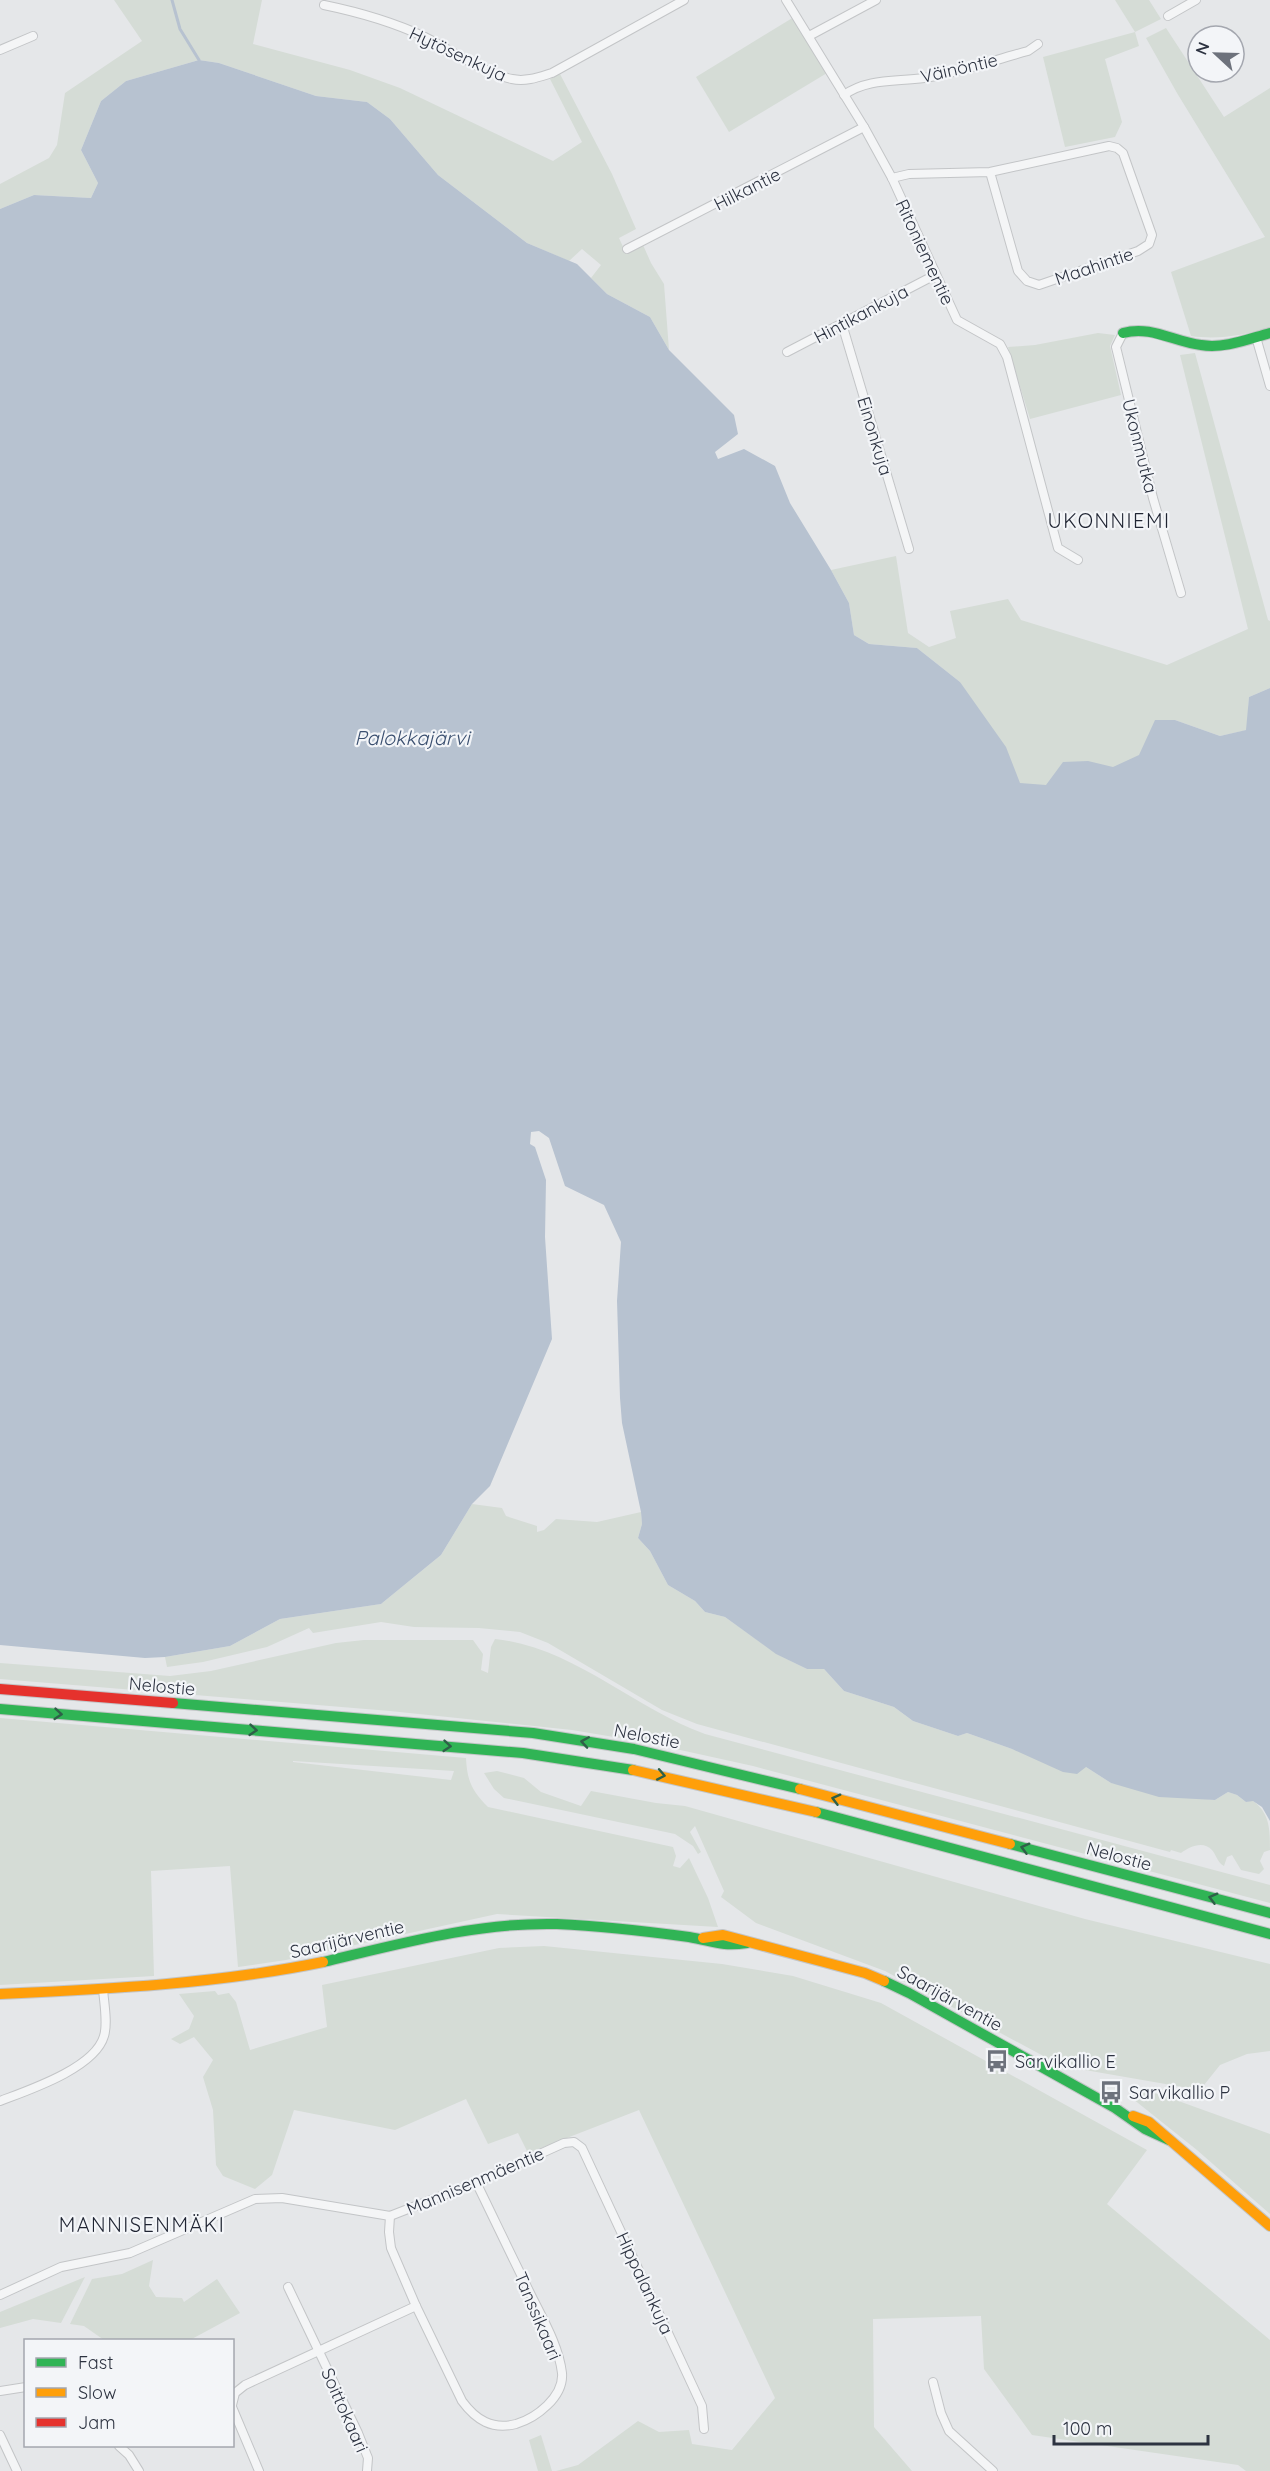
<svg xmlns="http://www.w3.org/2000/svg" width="1270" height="2471" font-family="Quicksand,sans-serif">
  <rect width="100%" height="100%" fill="#e5e7e9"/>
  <g fill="#d5dcd6" fill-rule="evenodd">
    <polygon points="114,0 262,0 253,44 350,70 400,88 553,161 582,142 550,79 560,74 612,174 636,229 619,238 624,249 643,245 651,263 664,284 669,350 650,317 607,294 591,278 601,265 582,249 569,261 527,243 438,175 390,119 367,102 316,96 219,63 199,60 126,81 101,101 81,150 98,183 91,198 34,195 0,209 0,184 49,158 57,145 65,93 142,41"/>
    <polygon points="1115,0 1149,0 1161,19 1135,32 1139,46 1105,59 1122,122 1115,137 1065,147 1043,57 1135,32"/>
    <polygon points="794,17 827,73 729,132 696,77"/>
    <path d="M1166,28L1224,117L1270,88V328C1243,335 1219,340 1191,336L1171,272L1265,237L1177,93L1146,38Z"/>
    <polygon points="1098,333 1115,335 1110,346 1121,395 1030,419 1008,347 1035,345"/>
    <polygon points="1195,353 1268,620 1270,621 1270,688 1249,697 1247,730 1220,736 1175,720 1146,772 1023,802 960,682 917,648 869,644 854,635 849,603 831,570 896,556 908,633 929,647 956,638 950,611 1008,599 1021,620 1167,665 1248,629 1180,355"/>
    <path d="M472,1504L502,1508L506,1516L537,1526V1532L544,1530L556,1519L597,1522L641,1512L642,1524L638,1538L650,1551L668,1585L695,1601L705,1612L725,1617L777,1654L807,1669H824L844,1691L894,1707L913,1721L958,1736L967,1733L1012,1749L1086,1767L1111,1783L1189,1797L1215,1800L1228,1792L1237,1795L1246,1802L1252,1800C1270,1813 1270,1829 1270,1850L1264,1852L1260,1861L1264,1869L1259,1874L1241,1870L1232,1855L1227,1857L1224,1866C1217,1862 1217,1856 1212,1850C1203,1840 1189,1847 1181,1853L1171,1850L1170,1852L697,1724L662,1710L548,1643L520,1632L479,1628L414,1627L381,1622L313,1633L309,1628L267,1647L203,1662L167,1667L165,1657L230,1646L280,1619L381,1604L441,1555Z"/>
    <path d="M495,1639C573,1647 633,1708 705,1734L1270,1885V1903L753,1766L644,1742L572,1730L390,1711L0,1679V1663L170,1676L211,1671L336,1643L364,1640H473L483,1654L481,1670L488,1673L491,1647Z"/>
    <path d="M0,1718L466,1758C467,1781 472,1791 488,1807L673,1847L676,1856L673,1866L680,1868L689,1858L708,1898L718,1927L497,1914L286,1960L238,1967L230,1866L151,1871L154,1976L0,1985ZM293,1762V1761L454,1771L451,1780Z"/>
    <polygon points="497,1771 524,1778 541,1792 581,1806 591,1791 656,1803 685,1806 1085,1919 1270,1964 1270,2051 1247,2054 1220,2065 1200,2090 1062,2066 885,1971 756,1923 721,1897 724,1891 695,1826 690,1832 701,1852 698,1854 693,1846 675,1834 504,1798 494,1789 484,1773"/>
    <polygon points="544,1946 722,1964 793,1976 881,2003 1147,2150 1107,2204 1270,2340 1270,2471 1246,2471 1238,2465 1032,2435 984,2369 981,2316 873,2319 874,2427 912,2471 556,2471 578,2465 638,2421 659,2432 689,2430 692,2444 732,2450 775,2398 639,2110 528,2153 518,2133 488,2144 466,2099 395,2130 294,2110 272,2175 255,2189 223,2176 216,2165 213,2110 203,2077 213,2060 194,2037 180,2044 171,2039 189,2029 194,2016 179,1994 215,1991 218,1995 229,1993 236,2002 250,2050 327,2027 322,1985 499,1948"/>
    <polygon points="1139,2092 1159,2094 1270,2134 1270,2214 1197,2150 1128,2095"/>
    <polygon points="153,2260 149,2286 156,2297 182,2298 184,2302 217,2279 240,2313 190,2340 104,2340 84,2326 70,2324 92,2279 122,2274"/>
    <polygon points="85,2277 61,2323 33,2319 0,2328 0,2312"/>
    <polygon points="541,2435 552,2471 538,2471 529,2440"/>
  </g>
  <polygon fill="#b7c2d0" points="199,60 219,63 316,96 367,102 390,119 438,175 527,243 577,264 607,294 650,317 669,350 734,415 738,434 715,452 718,459 744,449 775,466 790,503 831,570 849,603 854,635 869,644 917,648 960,682 1006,747 1020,783 1046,785 1063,762 1088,761 1113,767 1139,755 1155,720 1175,720 1220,736 1246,730 1249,697 1270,688 1270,1821 1262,1807 1253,1801 1246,1802 1237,1795 1228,1792 1215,1800 1159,1797 1111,1783 1086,1767 1077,1774 1063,1772 1012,1749 967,1733 958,1736 913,1721 894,1707 844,1691 824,1669 807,1669 776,1654 725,1617 705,1612 695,1601 668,1585 650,1551 638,1538 642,1524 641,1512 622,1423 620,1398 617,1301 621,1242 604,1205 565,1186 549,1138 539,1131 531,1132 530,1144 535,1147 546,1180 545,1237 552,1339 490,1486 472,1504 441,1555 381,1604 280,1619 230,1646 165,1657 145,1658 0,1645 0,209 34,195 91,198 98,183 81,150 101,101 126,81"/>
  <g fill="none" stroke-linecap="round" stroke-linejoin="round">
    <polyline stroke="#b7c2d0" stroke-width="3" points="172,0 180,29 199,60"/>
    <g stroke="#c3c5c7" stroke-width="10">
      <g id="street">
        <polyline points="786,0 864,127 892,178 957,320 1000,344 1007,357 1058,548 1078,560"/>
        <path d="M324,5C358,12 393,22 425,37C451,50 483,73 512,79C526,82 539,77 552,73L684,0"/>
        <polyline points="1168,16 1196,0"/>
        <polyline points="809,36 876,0"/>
        <polyline points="0,50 33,36"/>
        <path d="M844,95C868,78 896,82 924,78C959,73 994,60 1028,51L1038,44"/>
        <polyline points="892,178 909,174 990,172 1109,146 1117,148 1123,153 1152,235 1149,244 1138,251 1039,285 1027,281 1018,271 990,172"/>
        <polyline points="627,249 864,127"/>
        <polyline points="842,324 909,549"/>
        <polyline points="1123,333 1116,347 1153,498 1181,593"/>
        <polyline points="1256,337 1270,386"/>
        <polyline points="787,352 935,275"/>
        <path d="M0,2101C29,2090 95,2068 104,2036C108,2023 104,2003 103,1989"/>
        <path d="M390,2216L389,2232L391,2248L416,2306L462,2401C476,2420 492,2430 516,2424C536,2418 564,2397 562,2373C559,2347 544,2321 532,2297C513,2259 495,2221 476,2182"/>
        <polyline points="288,2287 358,2433 368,2458 367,2471"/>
        <polyline points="0,2295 61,2267 130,2253 255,2199 282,2198 390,2216 482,2180 564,2143 574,2142 582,2148 702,2406 704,2429"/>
        <polyline points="933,2382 941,2413 949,2431 993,2471"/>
        <polyline points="0,2391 26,2387"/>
        <polyline points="232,2405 235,2393 245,2385 416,2306"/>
        <polyline points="232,2407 259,2471"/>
        <polyline points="0,2435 17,2471"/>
        <polyline points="119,2446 129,2455 139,2471"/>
      </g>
    </g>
    <g stroke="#c3c5c7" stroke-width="12">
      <g id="fast">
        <path d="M1123,333C1151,325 1174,342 1201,345C1224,349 1248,339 1270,333"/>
        <polyline points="173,1703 533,1733 634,1749 800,1789"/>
        <polyline points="0,1709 523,1753 633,1770"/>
        <polyline points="816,1812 1270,1934"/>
        <polyline points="1010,1844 1270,1913"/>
        <path d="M323,1962C399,1944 477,1922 557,1924C601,1926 645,1931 689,1937C713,1941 721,1947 747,1943"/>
        <polyline points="884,1981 909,1993 1115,2108 1145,2129 1169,2140"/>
      </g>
    </g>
    <g stroke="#c3c5c7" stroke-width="12">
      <g id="slow">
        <polyline points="633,1770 816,1812"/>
        <polyline points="800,1789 1010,1844"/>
        <polyline points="703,1938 723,1935 865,1973 884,1981"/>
        <path d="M0,1994C109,1989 216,1984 323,1962"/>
        <polyline points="1133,2116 1149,2122 1270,2226"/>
      </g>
    </g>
    <g stroke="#c3c5c7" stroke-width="12">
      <polyline id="jam" points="0,1689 173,1703"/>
    </g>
    <use href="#street" stroke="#f4f5f6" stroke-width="8"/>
    <use href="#fast" stroke="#30b455" stroke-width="10"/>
    <use href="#slow" stroke="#ff9f0a" stroke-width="10"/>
    <use href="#jam" stroke="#e5322d" stroke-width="10"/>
  </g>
  <defs><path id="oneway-chevron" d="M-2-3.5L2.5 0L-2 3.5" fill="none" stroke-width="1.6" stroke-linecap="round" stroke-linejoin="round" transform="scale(1.5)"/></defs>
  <g stroke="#2e6048">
    <use href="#oneway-chevron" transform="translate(58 1714) rotate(5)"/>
    <use href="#oneway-chevron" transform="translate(253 1730) rotate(5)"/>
    <use href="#oneway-chevron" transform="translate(585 1742) rotate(-171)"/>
    <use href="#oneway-chevron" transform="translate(447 1746) rotate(5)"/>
    <use href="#oneway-chevron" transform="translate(661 1775) rotate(11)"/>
    <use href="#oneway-chevron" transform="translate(836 1799) rotate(-165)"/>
    <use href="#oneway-chevron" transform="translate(1025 1848) rotate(-165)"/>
    <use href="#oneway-chevron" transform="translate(1213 1898) rotate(-165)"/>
  </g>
  <defs>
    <g id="bus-bare" transform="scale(1.8)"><path d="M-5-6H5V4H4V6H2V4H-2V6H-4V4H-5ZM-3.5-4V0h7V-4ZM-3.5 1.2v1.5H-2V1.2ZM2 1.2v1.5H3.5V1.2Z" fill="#6d727c" stroke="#f3f5f8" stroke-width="2.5" paint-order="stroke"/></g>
  </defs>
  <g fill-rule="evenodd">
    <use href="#bus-bare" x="997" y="2061"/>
    <use href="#bus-bare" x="1111" y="2092"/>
  </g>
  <g text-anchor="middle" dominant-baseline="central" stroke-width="4.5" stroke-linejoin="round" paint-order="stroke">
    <g font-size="18" fill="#2d3341" stroke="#f3f5f8">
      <text transform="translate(458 54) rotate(25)">Hytösenkuja</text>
      <text transform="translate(959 68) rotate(-13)">Väinöntie</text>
      <text transform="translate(747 189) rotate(-27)">Hilkantie</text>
      <text transform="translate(925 252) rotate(65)">Ritoniementie</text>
      <text transform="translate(1094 266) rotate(-19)">Maahintie</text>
      <text transform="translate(861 314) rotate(-28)">Hintikankuja</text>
      <text transform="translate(875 436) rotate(73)">Einonkuja</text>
      <text transform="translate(1140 446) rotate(76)">Ukonmutka</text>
      <text transform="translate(162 1686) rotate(5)">Nelostie</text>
      <text transform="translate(647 1736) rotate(11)">Nelostie</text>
      <text transform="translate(1119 1856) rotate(15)">Nelostie</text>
      <text transform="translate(347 1939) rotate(-13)">Saarijärventie</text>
      <text transform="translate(950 1998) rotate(29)">Saarijärventie</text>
      <text transform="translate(475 2181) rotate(-23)">Mannisenmäentie</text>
      <text transform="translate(645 2283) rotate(65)">Hippalankuja</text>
      <text transform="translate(538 2316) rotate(67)">Tanssikaari</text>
      <text transform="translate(345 2410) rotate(66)">Soittokaari</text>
    </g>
    <g font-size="18" fill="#2d3341" stroke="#f3f5f8" text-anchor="start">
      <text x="1015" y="2061">Sarvikallio E</text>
      <text x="1129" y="2092">Sarvikallio P</text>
    </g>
    <g font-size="20" letter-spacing="1.5" fill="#1f2432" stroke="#f3f5f8">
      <text x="1109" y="520">UKONNIEMI</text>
      <text x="142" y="2224">MANNISENMÄKI</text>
    </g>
    <g font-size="20" font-style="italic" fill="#3b5070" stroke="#f3f5f8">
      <text x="412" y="737">Palokkajärvi</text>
    </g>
  </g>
  <rect x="24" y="2339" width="210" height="108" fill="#f3f5f8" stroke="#a4a7af" stroke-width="1.5"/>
  <rect x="36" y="2358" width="30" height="9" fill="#30b455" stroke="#a4a7af" stroke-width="1.5"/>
  <text x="78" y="2369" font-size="18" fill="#2d3341">Fast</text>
  <rect x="36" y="2388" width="30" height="9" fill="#ff9f0a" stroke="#a4a7af" stroke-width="1.5"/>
  <text x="78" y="2399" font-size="18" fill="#2d3341">Slow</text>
  <rect x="36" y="2418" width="30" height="9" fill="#e5322d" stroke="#a4a7af" stroke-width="1.5"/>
  <text x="78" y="2429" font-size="18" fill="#2d3341">Jam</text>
  <g transform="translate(1216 54) rotate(292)"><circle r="28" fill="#f3f5f8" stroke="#a4a7af" stroke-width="1.5"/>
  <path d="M0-4.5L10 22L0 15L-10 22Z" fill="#6d727c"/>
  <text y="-9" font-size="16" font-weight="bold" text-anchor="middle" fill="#2d3341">N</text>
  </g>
  <path d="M1054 2435v9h154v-9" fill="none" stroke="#2d3341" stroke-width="3"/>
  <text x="1063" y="2435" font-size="18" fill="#2d3341" stroke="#f3f5f8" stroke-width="4.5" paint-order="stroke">100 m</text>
</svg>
